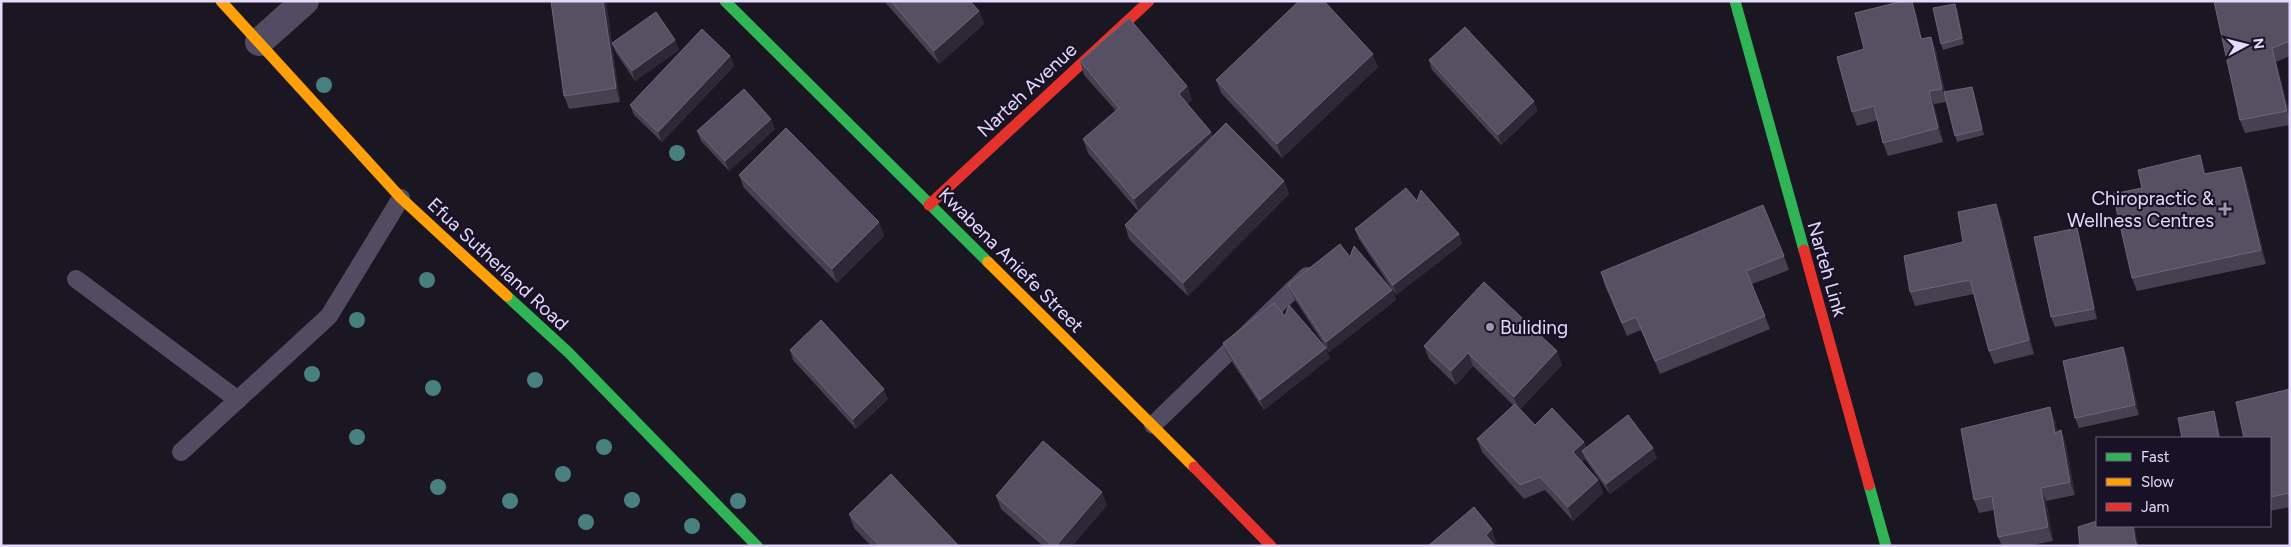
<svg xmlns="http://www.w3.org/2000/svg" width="2291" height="547" font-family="Figtree,sans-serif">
  <rect width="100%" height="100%" fill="#1a1622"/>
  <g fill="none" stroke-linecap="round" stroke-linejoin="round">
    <g stroke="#514c62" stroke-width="18">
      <polyline points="76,279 238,400"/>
      <polyline points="1153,425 1307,276"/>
      <polyline points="181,452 329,316 401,198"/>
    </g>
    <polyline stroke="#514c62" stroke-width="28" points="259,42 305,1"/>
    <g stroke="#30b455" stroke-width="11">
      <polyline points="725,1 988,262"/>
      <polyline points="1735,1 1804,250"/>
      <polyline points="507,296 568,352 757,546"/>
      <polyline points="1869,485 1886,546"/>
    </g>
    <g stroke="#ff9f0a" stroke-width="11">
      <polyline points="221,1 401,198 507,296"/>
      <polyline points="988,262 1194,467"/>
    </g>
    <g stroke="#e5322d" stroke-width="11">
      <polyline points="929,205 1149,1"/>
      <polyline points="1804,250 1869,485"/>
      <polyline points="1194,467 1271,546"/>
    </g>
  </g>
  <g fill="#488080">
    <circle cx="324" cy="85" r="8"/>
    <circle cx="677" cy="153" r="8"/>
    <circle cx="427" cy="280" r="8"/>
    <circle cx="357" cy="320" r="8"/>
    <circle cx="312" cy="374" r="8"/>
    <circle cx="535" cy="380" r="8"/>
    <circle cx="433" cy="388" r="8"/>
    <circle cx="357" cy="437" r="8"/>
    <circle cx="604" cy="447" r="8"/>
    <circle cx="563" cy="474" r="8"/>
    <circle cx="438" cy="487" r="8"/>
    <circle cx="632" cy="500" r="8"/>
    <circle cx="510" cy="501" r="8"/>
    <circle cx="738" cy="501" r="8"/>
    <circle cx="586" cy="522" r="8"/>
    <circle cx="692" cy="526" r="8"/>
  </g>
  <g fill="#464051">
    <polygon points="606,1 620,102 569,109 564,96"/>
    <polygon points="884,1 970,1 979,11 984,24 939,64"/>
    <polygon points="2290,1 2290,56 2276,62 2290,115 2290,125 2245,133 2240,120"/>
    <polygon points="1957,9 1964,44 1943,50 1941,44"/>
    <polygon points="1916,13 1922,39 1931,37 1936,51 1945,92 1974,93 1984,135 1957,142 1947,102 1934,104 1943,142 1888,156 1883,143 1878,120 1857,126 1852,112 1864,49"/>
    <polygon points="675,40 679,50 635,81 616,53 612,43"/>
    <polygon points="730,56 734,66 662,142 634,115 630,105"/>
    <polygon points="1429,60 1534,101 1537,111 1501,145 1432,70"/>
    <polygon points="1080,61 1187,86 1192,100 1187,104 1213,136 1284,181 1289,194 1188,296 1129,239 1125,225 1138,211 1088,153 1083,139 1116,111 1084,75"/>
    <polygon points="1378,67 1282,158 1221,93 1216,80"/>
    <polygon points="775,129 729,171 701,141 697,131"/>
    <polygon points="2200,155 2206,174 2241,167 2246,180 2266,264 2137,291 2132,278 2142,188"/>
    <polygon points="739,175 879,222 884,236 837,283 744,188"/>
    <polygon points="1417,201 1459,234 1462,244 1396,295 1359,239 1355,229"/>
    <polygon points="2001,217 2034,354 1994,364 1989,351 1974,294 1915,306 1910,292 1963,242"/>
    <polygon points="2077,228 2080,238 2097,319 2055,327 2051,317"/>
    <polygon points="1784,256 1789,270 1752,284 1770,329 1660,374 1641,330 1627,336 1605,286 1601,272"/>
    <polygon points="1288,285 1392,290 1396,300 1329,352 1292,295"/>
    <polygon points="1285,316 1330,358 1264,410 1226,353 1223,343"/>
    <polygon points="1424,346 1557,351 1562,365 1520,409 1535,425 1584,442 1586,447 1657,458 1610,494 1585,459 1582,462 1598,480 1603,493 1573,521 1545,490 1524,499 1482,452 1477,439 1513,405 1473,366 1456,385 1429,359"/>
    <polygon points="2123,347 2127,357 2139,415 2079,428 2075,418"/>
    <polygon points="790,350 888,399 856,429 793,360"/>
    <polygon points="2290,389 2290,507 2270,511 2270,438"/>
    <polygon points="2055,420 2057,432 2061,430 2066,444 2075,495 2046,501 2053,541 2026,546 2002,546 1998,537 1994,510 1979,513 1974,500"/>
    <polygon points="996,496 1107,505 1072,546 1043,546 1001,509"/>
    <polygon points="849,514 959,546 871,546 854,528"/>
  </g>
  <g fill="#2d2836">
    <polygon points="603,1 606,1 620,102 616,88"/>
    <polygon points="1912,1 1916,13 1925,52 1921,39"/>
    <polygon points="1955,4 1957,9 1964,44 1962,38"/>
    <polygon points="979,11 984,24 939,64 934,51"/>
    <polygon points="1931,37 1936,51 1947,102 1942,89"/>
    <polygon points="675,40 679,50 635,81 632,71"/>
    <polygon points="2272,48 2276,62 2290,115 2290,118 2287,111"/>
    <polygon points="1373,54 1378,67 1282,158 1277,144"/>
    <polygon points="730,56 734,66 662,142 658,132"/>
    <polygon points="1187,86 1192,100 1183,107 1179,94"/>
    <polygon points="1972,87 1974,93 1984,135 1982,129"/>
    <polygon points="1929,91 1934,104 1943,142 1938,128"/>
    <polygon points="1534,101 1537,111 1501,145 1498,135"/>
    <polygon points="771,119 775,129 729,171 725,161"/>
    <polygon points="1211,132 1216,145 1139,212 1134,199"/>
    <polygon points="2200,155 2205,169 2208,187 2204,174"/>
    <polygon points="2241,167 2246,180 2266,264 2261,250"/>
    <polygon points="1284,181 1289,194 1188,296 1183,283"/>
    <polygon points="1996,204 2001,217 2034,354 2029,340"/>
    <polygon points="879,222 884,236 837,283 832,269"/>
    <polygon points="2077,228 2080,238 2097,319 2094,309"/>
    <polygon points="1459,234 1462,244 1396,295 1393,285"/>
    <polygon points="1392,290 1396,300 1329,352 1326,342"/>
    <polygon points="2123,347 2127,357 2139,415 2135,405"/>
    <polygon points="1326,348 1330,358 1264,410 1260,400"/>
    <polygon points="1557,351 1562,365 1519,411 1514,397"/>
    <polygon points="1468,353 1473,366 1456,385 1451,371"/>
    <polygon points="884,389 888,399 856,429 853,419"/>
    <polygon points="2050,407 2055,420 2060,446 2055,433"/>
    <polygon points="2214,411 2217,421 2221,438 2219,438"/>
    <polygon points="2061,430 2066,444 2075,495 2070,482"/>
    <polygon points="1584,442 1589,456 1582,451 1585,459 1578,466 1573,452"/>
    <polygon points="1653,448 1657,458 1610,494 1606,484"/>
    <polygon points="1598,480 1603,493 1573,521 1568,507"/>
    <polygon points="2041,488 2046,501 2053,541 2048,527"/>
    <polygon points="1102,492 1107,505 1072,546 1056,546"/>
    <polygon points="2133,526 2135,526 2138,546 2137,546 2135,540"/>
    <polygon points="1492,529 1497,543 1493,546 1486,535"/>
  </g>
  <g fill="#575063" stroke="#6d667b">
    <polygon points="551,1 603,1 616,88 564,96"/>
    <polygon points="891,1 970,1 979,11 934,51"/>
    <polygon points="1299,1 1324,1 1373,54 1277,144 1216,80"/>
    <polygon points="1903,1 1912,1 1921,39 1931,37 1942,89 1929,91 1938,128 1883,143 1874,106 1852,112 1837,57 1864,49 1855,13"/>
    <polygon points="2214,1 2290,1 2290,41 2272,48 2287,111 2240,120"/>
    <polygon points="1955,4 1962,38 1941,44 1933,8"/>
    <polygon points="656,12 675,40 632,71 612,43"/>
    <polygon points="1129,18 1187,86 1179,94 1211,132 1134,199 1083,139 1119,108 1080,61"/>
    <polygon points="1465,27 1534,101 1498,135 1429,60"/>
    <polygon points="702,29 730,56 658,132 630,105"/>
    <polygon points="1972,87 1982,129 1955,136 1944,92"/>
    <polygon points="744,89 771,119 725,161 697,131"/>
    <polygon points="1226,123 1284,181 1183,283 1125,225"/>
    <polygon points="786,128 879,222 832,269 739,175"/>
    <polygon points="2200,155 2204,174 2241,167 2261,250 2132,278 2113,194 2142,188 2138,170"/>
    <polygon points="1406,188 1417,201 1421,190 1459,234 1393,285 1355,229"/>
    <polygon points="1996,204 2029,340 1989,351 1970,280 1910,292 1904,256 1963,242 1958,212"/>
    <polygon points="1763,205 1784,256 1746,271 1765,316 1655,361 1636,317 1622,323 1601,272"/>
    <polygon points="2077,228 2094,309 2051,317 2034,237"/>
    <polygon points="1340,244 1350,257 1354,246 1392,290 1326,342 1288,285"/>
    <polygon points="1484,282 1557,351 1514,397 1468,353 1451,371 1424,346"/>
    <polygon points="1274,303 1285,316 1289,305 1326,348 1260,400 1223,343"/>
    <polygon points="821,320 884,389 853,419 790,350"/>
    <polygon points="2123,347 2135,405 2075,418 2063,361"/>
    <polygon points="2290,389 2290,493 2270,497 2270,438 2244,438 2236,402"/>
    <polygon points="1515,404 1535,425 1552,408 1584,442 1573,452 1598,480 1568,507 1540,477 1520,485 1477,439"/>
    <polygon points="2050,407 2055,433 2061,430 2070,482 2041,488 2048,527 1998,537 1992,496 1974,500 1961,429"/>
    <polygon points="2214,411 2219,438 2182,438 2178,418"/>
    <polygon points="1628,415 1653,448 1606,484 1582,451"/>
    <polygon points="1043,441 1102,492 1056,546 1053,546 996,496"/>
    <polygon points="891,474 959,546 880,546 849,514"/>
    <polygon points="1474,507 1492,529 1486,535 1495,546 1428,546"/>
    <polygon points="2097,521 2097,526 2133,526 2135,540 2137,546 2080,546 2078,527"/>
  </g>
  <g fill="#9d96b0" stroke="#191226" stroke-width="2">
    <path d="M2222.5 201.5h5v5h5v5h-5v5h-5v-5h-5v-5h5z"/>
    <circle cx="1490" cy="327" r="5"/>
  </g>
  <g text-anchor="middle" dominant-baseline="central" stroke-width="4.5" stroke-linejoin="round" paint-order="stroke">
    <g font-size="19" fill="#e4dbfc" stroke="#191226">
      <text transform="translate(1027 90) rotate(-43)">Narteh Avenue</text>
      <text transform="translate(1011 260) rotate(45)">Kwabena Aniefe Street</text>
      <text transform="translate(498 264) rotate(43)">Efua Sutherland Road</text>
      <text transform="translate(1827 269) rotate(74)">Narteh Link</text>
    </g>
    <g font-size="19" fill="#e4dbfc" stroke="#191226" text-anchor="end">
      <text x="2214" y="198">Chiropractic &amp;<tspan x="2214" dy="22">Wellness Centres</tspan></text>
      <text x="1500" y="327" text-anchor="start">Buliding</text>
    </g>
  </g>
  <rect width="2291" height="547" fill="none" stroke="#e4dbfc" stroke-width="5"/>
  <rect x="2096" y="437" width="175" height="90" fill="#191226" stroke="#6a627c"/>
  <rect x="2106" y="453" width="25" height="8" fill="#30b455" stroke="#6a627c"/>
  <text x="2141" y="462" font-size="15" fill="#e4dbfc">Fast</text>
  <rect x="2106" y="478" width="25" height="8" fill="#ff9f0a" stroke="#6a627c"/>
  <text x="2141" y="487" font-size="15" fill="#e4dbfc">Slow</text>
  <rect x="2106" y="503" width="25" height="8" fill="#e5322d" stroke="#6a627c"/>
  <text x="2141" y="512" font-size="15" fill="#e4dbfc">Jam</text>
  <g transform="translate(2246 45) rotate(83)" stroke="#191226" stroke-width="4" paint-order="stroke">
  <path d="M0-4L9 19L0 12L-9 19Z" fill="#e4dbfc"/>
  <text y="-8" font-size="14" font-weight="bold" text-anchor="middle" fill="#e4dbfc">N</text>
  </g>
</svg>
